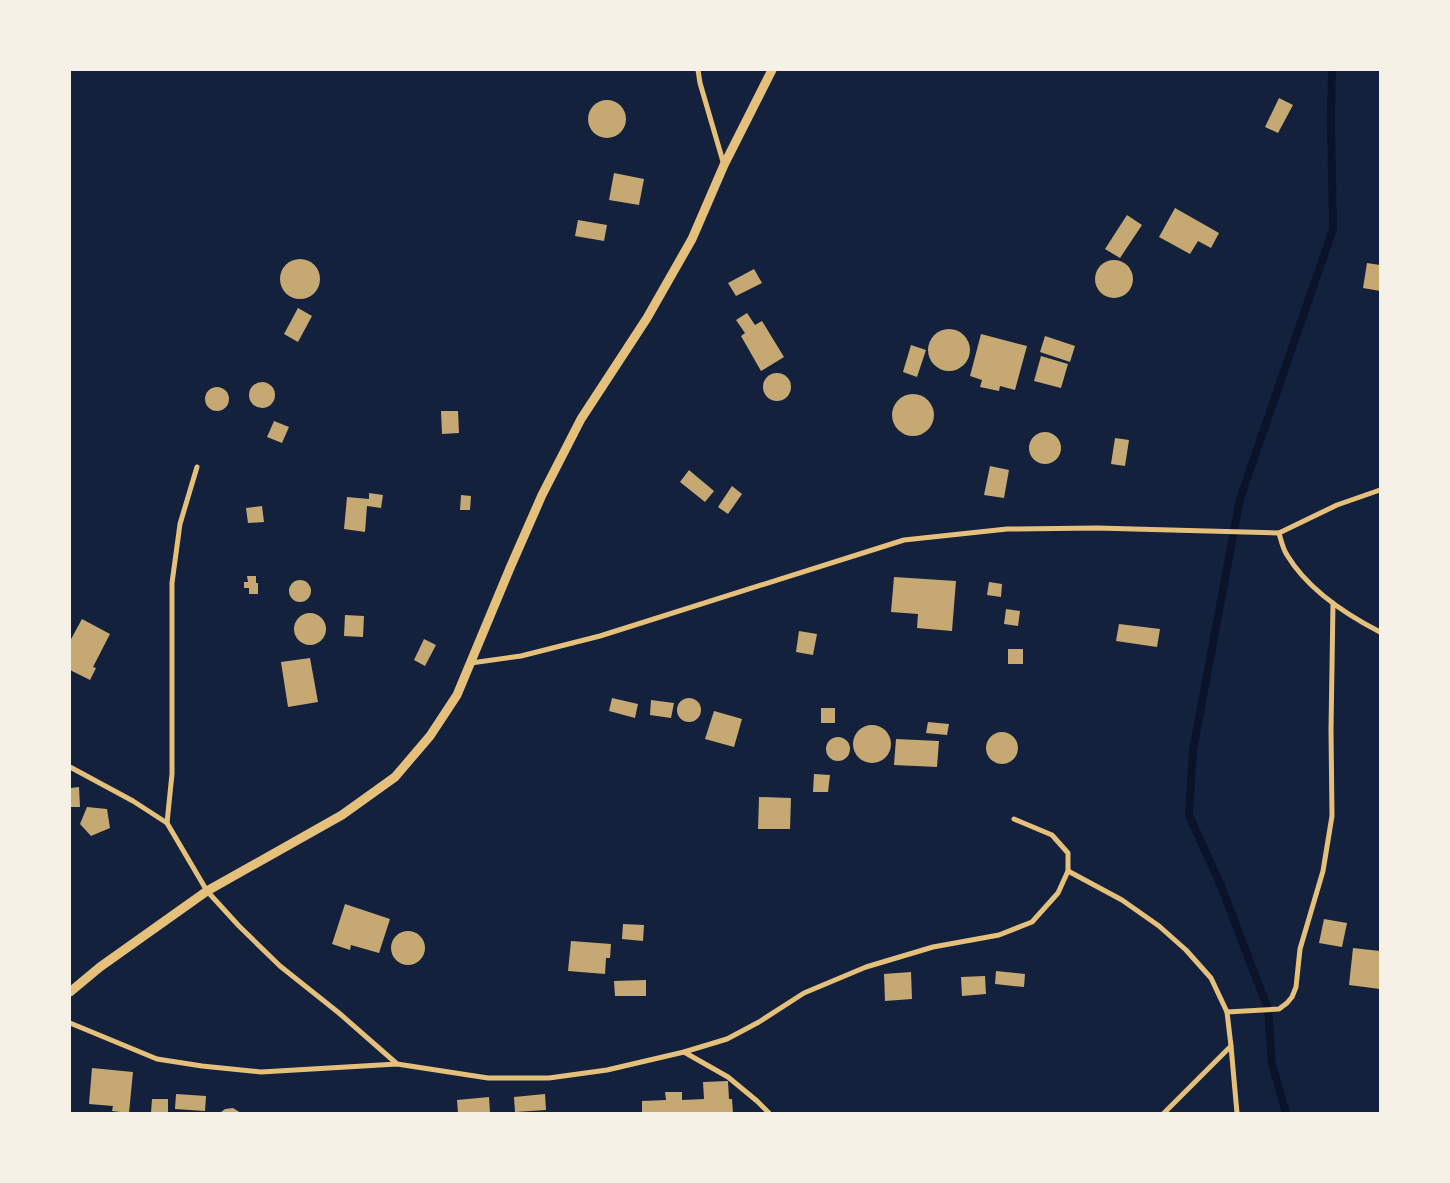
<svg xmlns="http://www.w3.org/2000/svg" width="1450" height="1183" font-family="'Source Sans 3',sans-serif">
  <rect width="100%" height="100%" fill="#14213d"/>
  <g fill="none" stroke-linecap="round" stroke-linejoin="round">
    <polyline stroke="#0b132b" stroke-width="8" points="1286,1113 1272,1064 1268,1009 1221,886 1189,815 1193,750 1240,499 1333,229 1331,120 1332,70"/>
  </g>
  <g fill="#c6a872">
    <polygon points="1279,98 1293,105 1278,133 1265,127"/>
    <circle cx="607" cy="119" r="19"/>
    <polygon points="614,173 644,179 639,205 609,200"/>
    <polygon points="1175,208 1219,233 1211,248 1198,241 1190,254 1159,237"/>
    <polygon points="1127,215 1142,225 1120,258 1105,249"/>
    <polygon points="578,220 607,225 604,241 575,236"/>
    <circle cx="300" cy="279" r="20"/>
    <circle cx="1114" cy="279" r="19"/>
    <polygon points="1367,263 1380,265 1380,291 1363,288"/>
    <polygon points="754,269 762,283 736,296 728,283"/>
    <polygon points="298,308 312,316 298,342 284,334"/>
    <polygon points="747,313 755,325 762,321 784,357 761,371 741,336 745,333 736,320"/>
    <circle cx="949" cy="350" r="21"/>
    <polygon points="981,334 1027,346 1015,390 1000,386 999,391 980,387 982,380 970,376"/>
    <polygon points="1045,336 1075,346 1070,362 1040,352"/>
    <polygon points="911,345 926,350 917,377 903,372"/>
    <polygon points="1041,356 1068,364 1061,388 1034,381"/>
    <circle cx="777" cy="387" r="14"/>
    <circle cx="262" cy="395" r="13"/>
    <circle cx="217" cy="399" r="12"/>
    <circle cx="913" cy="415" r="21"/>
    <polygon points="441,411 458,411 459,433 442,434"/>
    <polygon points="274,421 289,427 282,443 267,437"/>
    <circle cx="1045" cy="448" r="16"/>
    <polygon points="1115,438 1129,440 1125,466 1111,464"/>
    <polygon points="990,466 1009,470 1004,498 984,495"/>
    <polygon points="689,470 714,491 705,502 680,482"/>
    <polygon points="732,486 742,494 728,514 718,507"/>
    <polygon points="369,493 383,495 381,508 367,506 365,532 344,529 347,497 369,499"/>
    <polygon points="461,495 471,496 470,510 460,510"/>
    <polygon points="262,506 264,522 248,523 246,508"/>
    <polygon points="247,576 256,576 256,583 258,583 258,594 249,594 249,588 244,588 244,582 248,582"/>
    <polygon points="894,577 956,581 952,631 917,628 918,614 891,612"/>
    <circle cx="300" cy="591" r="11"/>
    <polygon points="989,582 1002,584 1001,597 987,595"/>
    <polygon points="1006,609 1020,611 1018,626 1004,624"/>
    <circle cx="310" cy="629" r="16"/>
    <polygon points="345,615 364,616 363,637 344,636"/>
    <polygon points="82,619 110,634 93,667 96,668 90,680 70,670 70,641"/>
    <polygon points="1119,624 1160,629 1157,647 1116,641"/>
    <polygon points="799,631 817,634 813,655 796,652"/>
    <polygon points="424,639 436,645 425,666 414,660"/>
    <rect x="1008" y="649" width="15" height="15"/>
    <polygon points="310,658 318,702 288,707 281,662"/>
    <circle cx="689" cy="710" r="12"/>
    <polygon points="612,698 638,704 635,718 609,711"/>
    <polygon points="651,700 674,703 671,718 650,715"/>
    <rect x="821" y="708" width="14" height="15"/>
    <polygon points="714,711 742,719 734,747 705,739"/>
    <polygon points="928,722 949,724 947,735 926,733"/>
    <circle cx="872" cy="744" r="19"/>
    <circle cx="1002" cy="748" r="16"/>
    <circle cx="838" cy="749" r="12"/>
    <polygon points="896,739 939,741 937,767 894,765"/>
    <polygon points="814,774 830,775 828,792 813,792"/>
    <polygon points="79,787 80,807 70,807 70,788"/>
    <polygon points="759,797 791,798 790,829 758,829"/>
    <polygon points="87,807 107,809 110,828 91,836 80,824"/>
    <polygon points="345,904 390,919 379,953 351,945 350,950 332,944"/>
    <polygon points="1324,919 1347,923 1342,947 1319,943"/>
    <polygon points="623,924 644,925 643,941 622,939"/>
    <circle cx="408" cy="948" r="17"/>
    <polygon points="571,941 611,944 610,958 606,958 605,974 568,971"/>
    <polygon points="1353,948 1380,951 1380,989 1349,985"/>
    <polygon points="996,971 1025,974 1024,987 995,984"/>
    <polygon points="911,972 912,999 885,1001 884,974"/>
    <polygon points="985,976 986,994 962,996 961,977"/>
    <polygon points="646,980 646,996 615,996 614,981"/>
    <polygon points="92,1068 133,1072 129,1113 112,1111 113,1106 89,1104"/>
    <polygon points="728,1081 729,1099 732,1099 733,1113 642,1113 642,1101 666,1100 665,1092 682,1092 682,1100 704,1099 703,1082"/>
    <polygon points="176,1094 206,1096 205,1111 175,1109"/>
    <polygon points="545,1094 546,1110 515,1112 514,1097"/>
    <polygon points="489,1097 490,1113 458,1113 457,1100"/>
    <polygon points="152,1099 168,1099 168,1113 151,1113"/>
    <polygon points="233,1108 241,1113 220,1113 225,1109"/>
  </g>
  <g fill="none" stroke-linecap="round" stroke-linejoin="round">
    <g stroke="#e5c07b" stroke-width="5">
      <polyline points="698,70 700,83 724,165"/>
      <path d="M1279,533C1281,540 1283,549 1287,555C1308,590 1345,614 1380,632"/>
      <polyline points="471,663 521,656 600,636 904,540 1007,529 1097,528 1279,533 1337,505 1380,490"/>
      <polyline points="70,767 133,801 167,823 207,891 239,926 280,966 339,1013 396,1063"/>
      <polyline points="167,823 172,774 172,583 180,524 197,467"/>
      <polyline points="1068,871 1122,900 1159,926 1186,950 1211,978 1227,1012 1231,1046 1237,1113"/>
      <polyline points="1227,1012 1279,1009 1287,1003 1292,997 1296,987 1300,949 1323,871 1332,816 1331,730 1333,603"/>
      <polyline points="70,1023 157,1059 202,1066 261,1072 397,1064 488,1078 549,1078 607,1070 684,1052 727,1039 759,1022 804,993 866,967 933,947 999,935 1032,922 1058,893 1068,871 1068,853 1052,835 1014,819"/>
      <polyline points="684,1052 728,1077 757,1101 769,1113"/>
      <polyline points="1164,1113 1231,1046"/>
    </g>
    <polyline stroke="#e5c07b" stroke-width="9" points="70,992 100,967 207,891 342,815 395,777 430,736 457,695 510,568 542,495 581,419 647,318 692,239 724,165 772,70"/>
  </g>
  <rect width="1450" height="1183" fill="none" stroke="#f6f1e7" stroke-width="142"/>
</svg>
